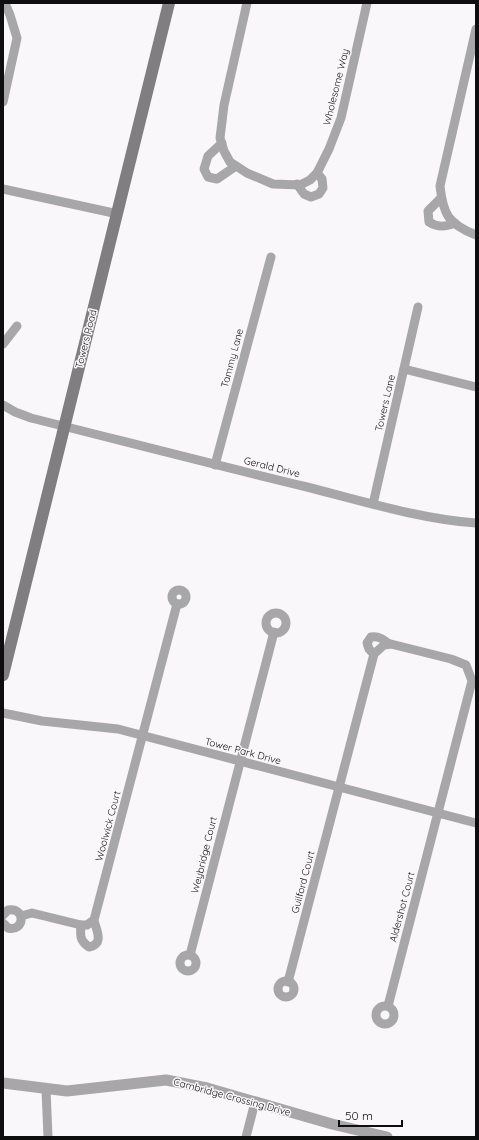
<svg xmlns="http://www.w3.org/2000/svg" width="479" height="1140" font-family="Quicksand,sans-serif">
  <rect width="100%" height="100%" fill="#faf7fb"/>
  <g fill="none" stroke-linecap="round" stroke-linejoin="round">
    <g stroke="#a7a6a8" stroke-width="9">
      <polyline points="247,3 224,105 220,138 224,151 230,162 247,173 273,184 300,185 310,180 317,173 329,149 341,118 367,3"/>
      <path d="M476,29L440,186C443,214 448,224 476,235"/>
      <polyline points="3,102 17,38 10,15 5,3"/>
      <polyline points="222,143 208,156 204,169 208,177 217,179 236,166"/>
      <polyline points="297,184 304,194 311,197 319,194 323,188 322,179 317,173"/>
      <polyline points="3,189 118,214"/>
      <path d="M441,198L428,211L429,222C438,228 446,227 455,223"/>
      <polyline points="3,344 17,326"/>
      <polyline points="404,369 476,387"/>
      <path d="M3,405L15,412L31,418C123,441 215,465 307,487C362,501 420,519 476,523"/>
      <polyline points="215,465 271,257"/>
      <polyline points="373,504 418,307"/>
      <circle cx="179" cy="597" r="7"/>
      <circle cx="276" cy="623" r="10"/>
      <path d="M374,654L369,649L367,643L371,637C379,636 383,639 389,644"/>
      <polyline points="3,713 42,721 118,729 476,823"/>
      <path d="M3,915L8,910C26,907 25,932 8,928L3,923"/>
      <polyline points="21,916 32,913 81,925 87,925 94,920 177,604"/>
      <path d="M81,925C80,936 80,941 89,947C104,944 97,931 94,921"/>
      <circle cx="188" cy="963" r="8"/>
      <polyline points="190,955 274,632"/>
      <circle cx="286" cy="989" r="8"/>
      <polyline points="288,982 374,654 384,645 391,644 451,659 466,665 472,681 388,1006"/>
      <circle cx="385" cy="1015" r="9"/>
      <polyline points="46,1089 48,1137"/>
      <polyline points="246,1137 255,1102"/>
    </g>
    <polyline stroke="#a7a6a8" stroke-width="11" points="3,1083 67,1091 166,1080 207,1088 332,1124 387,1137"/>
    <polyline stroke="#807e81" stroke-width="12" points="3,675 169,3"/>
  </g>
  <g text-anchor="middle" dominant-baseline="central" stroke-width="3" stroke-linejoin="round" paint-order="stroke">
    <g font-size="10" fill="#0f0e0f" stroke="#faf7fb">
      <text transform="translate(336 87) rotate(-76)">Wholesome Way</text>
      <text transform="translate(86 339) rotate(-76)">Towers Road</text>
      <text transform="translate(232 358) rotate(-75)">Tammy Lane</text>
      <text transform="translate(385 403) rotate(-77)">Towers Lane</text>
      <text transform="translate(272 467) rotate(14)">Gerald Drive</text>
      <text transform="translate(243 751) rotate(15)">Tower Park Drive</text>
      <text transform="translate(108 826) rotate(-75)">Woolwick Court</text>
      <text transform="translate(204 855) rotate(-76)">Weybridge Court</text>
      <text transform="translate(303 882) rotate(-75)">Guilford Court</text>
      <text transform="translate(402 907) rotate(-75)">Aldershot Court</text>
      <text transform="translate(232 1097) rotate(15)">Cambridge Crossing Drive</text>
    </g>
  </g>
  <rect width="479" height="1140" fill="none" stroke="#0f0e0f" stroke-width="8"/>
  <path d="M339 1120v6h63v-6" fill="none" stroke="#0f0e0f" stroke-width="2"/>
  <text x="345" y="1120" font-size="12" fill="#0f0e0f" stroke="#faf7fb" stroke-width="3" paint-order="stroke">50 m</text>
</svg>
